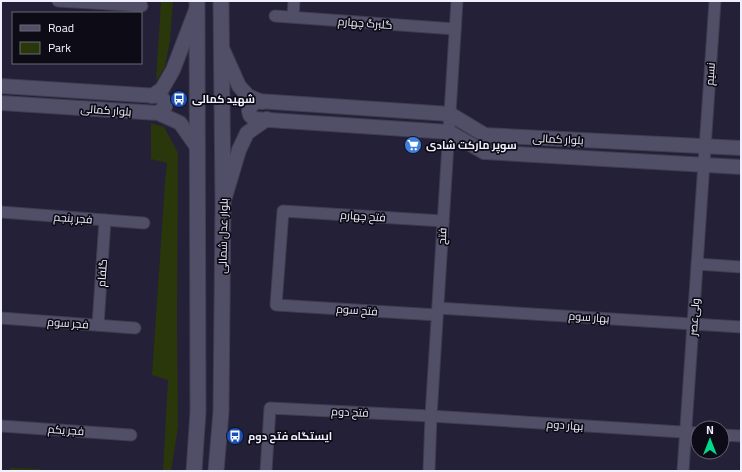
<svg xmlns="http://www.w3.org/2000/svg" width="742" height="472" font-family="Georgia,Cairo,serif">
  <rect width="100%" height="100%" fill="#232037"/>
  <g fill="#2a370a">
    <polygon points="161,1 173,1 170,41 165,67 156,81"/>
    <polygon points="151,123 164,127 178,153 177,322 178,427 171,471 163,471 168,380 152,375 165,182 167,163 151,159"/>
    <polygon points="10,468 41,469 41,471 10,471"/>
  </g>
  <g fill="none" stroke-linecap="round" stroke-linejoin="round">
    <g stroke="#3f3c4f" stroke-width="13">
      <g id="minor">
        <polyline points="58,1 142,6"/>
        <polyline points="275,16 455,29"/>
        <polyline points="293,17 294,1"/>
        <polyline points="1,212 144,223"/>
        <polyline points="697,264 741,267"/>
        <polyline points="438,308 741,327"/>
        <polyline points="437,315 276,305 283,211 443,221"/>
        <polyline points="1,318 135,328"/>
        <polyline points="98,325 105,220"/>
        <polyline points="1,426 131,435"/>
        <polyline points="722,435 741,436"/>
        <polyline points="266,471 270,408 431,416 698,433"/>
        <polyline points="429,471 431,416 457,1"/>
        <polyline points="683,471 715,1"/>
      </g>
    </g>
    <g stroke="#3f3c4f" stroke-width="16">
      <g id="tertiary">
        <polyline points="222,48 239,86 248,96 262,102"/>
        <path d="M1,86L159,96C164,100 166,101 165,107L158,113"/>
        <polyline points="152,96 162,89 173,70 196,10"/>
        <polyline points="1,103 158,113 180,123 197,147"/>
        <polyline points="741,148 485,135 450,114 258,101 251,105 249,111 250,115 254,119 449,132 484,152 741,167"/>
        <polyline points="225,197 239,150 247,133 267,119"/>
      </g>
    </g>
    <g stroke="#3f3c4f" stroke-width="17">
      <g id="secondary">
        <polyline points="194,471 198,412 197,1"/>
        <polyline points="216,471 221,412 223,203 221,1"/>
      </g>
    </g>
    <use href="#minor" stroke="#514e68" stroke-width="11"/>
    <use href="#tertiary" stroke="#514e68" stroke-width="14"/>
    <use href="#secondary" stroke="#514e68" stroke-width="15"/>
  </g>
  <defs>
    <g id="bus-disc" transform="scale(0.9)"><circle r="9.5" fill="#1a4fb4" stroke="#0d0c16"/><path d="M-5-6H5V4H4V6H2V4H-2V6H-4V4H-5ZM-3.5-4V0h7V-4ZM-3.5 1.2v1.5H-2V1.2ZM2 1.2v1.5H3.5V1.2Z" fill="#fff"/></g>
    <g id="supermarket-disc" transform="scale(0.9)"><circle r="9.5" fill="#3f7fe0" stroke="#0d0c16"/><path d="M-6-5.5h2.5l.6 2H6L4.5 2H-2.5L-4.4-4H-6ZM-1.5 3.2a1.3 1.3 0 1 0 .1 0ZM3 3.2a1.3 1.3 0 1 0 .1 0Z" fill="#fff"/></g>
  </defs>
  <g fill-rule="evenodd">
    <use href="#bus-disc" x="179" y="99"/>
    <use href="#supermarket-disc" x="413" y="145"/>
    <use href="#bus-disc" x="235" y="436"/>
  </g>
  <g text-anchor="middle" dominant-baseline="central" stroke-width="3.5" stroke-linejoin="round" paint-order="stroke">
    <g font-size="11" fill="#f0effe" stroke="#0d0c16">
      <text transform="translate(365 23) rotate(4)">گلبرگ چهارم</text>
      <text transform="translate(710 74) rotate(-86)">نسیم</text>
      <text transform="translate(106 110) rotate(4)">بلوار کمالی</text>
      <text transform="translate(558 139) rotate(3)">بلوار کمالی</text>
      <text transform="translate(363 216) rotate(4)">فتح چهارم</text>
      <text transform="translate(73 218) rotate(4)">فجر پنجم</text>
      <text transform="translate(223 236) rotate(-89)">بلوار عدل شمالی</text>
      <text transform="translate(442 236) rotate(-86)">فتح</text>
      <text transform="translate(102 273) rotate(-86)">گلفام</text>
      <text transform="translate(357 310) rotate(4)">فتح سوم</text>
      <text transform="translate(589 317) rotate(4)">بهار سوم</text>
      <text transform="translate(694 317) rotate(-86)">ولی‌عصر</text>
      <text transform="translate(68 323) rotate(4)">فجر سوم</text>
      <text transform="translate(350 412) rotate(3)">فتح دوم</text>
      <text transform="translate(565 425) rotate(4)">بهار دوم</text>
      <text transform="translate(66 430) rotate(4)">فجر یکم</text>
    </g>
    <g font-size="11" font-weight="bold" fill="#f0effe" stroke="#0d0c16" text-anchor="start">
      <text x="192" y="99">شهید کمالی</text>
      <text x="426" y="145">سوپر مارکت شادی</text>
      <text x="248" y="436">ایستگاه فتح دوم</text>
    </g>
  </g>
  <rect width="742" height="472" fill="none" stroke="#f0effe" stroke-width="4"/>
  <rect x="12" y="12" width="130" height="52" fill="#0d0c16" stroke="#686773"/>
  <rect x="20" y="25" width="20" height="6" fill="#514e68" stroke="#686773"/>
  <text x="48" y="32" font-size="12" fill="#f0effe">Road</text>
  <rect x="20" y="42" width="20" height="12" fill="#2a370a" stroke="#686773"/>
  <text x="48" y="52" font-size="12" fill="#f0effe">Park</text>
  <g transform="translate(710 440)"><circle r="19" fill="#0d0c16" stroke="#686773"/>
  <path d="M0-3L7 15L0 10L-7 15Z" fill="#02d98b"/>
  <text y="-6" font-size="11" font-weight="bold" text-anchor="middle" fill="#f0effe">N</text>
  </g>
</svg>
